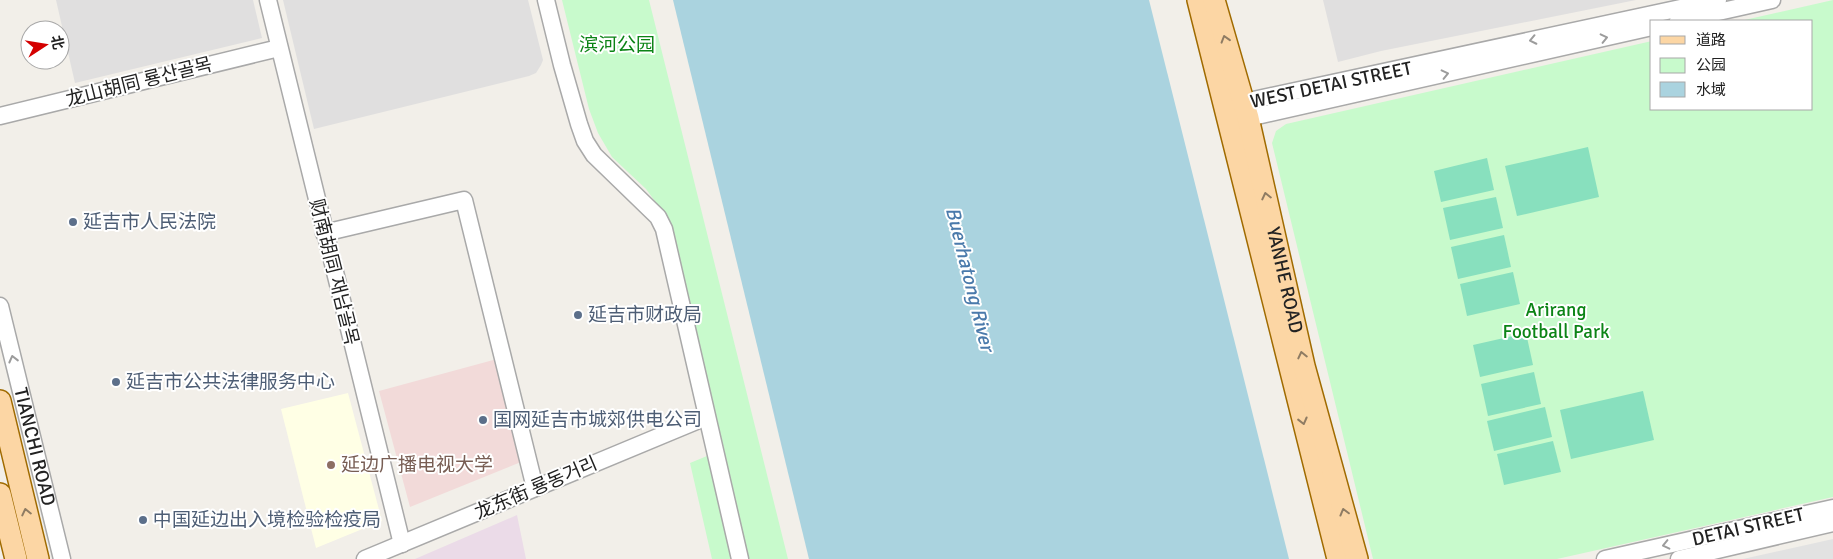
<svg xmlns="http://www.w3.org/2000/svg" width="1833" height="559" font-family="Signika,'Noto Sans SC','Noto Sans KR',sans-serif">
  <rect width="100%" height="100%" fill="#f2efe9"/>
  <g fill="#e0dfdf">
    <polygon points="56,0 253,0 262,38 75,83"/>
    <polygon points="283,0 528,0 543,60 541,65 536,73 529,76 314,129"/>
    <polygon points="1323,0 1636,0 1381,51 1338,62"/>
  </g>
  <polygon fill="#f2dad9" points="497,359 521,462 410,507 379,391"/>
  <polygon fill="#ebdbe8" points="517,515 526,559 415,559"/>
  <polygon fill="#ffffe5" points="348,393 382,521 316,548 281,409"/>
  <g fill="#c8facc">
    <polygon points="562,0 649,0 788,559 712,559 690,463 724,449 668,219 646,189 612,157 598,133 589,109"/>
    <polygon points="1833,0 1833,497 1557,559 1373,559 1272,143 1276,131 1286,124 1652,41 1652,109 1812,109 1812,21 1740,21"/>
  </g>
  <g fill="#88e0be">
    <polygon points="1588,147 1599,197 1517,216 1505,166"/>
    <polygon points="1487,158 1494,190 1441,202 1434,171"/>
    <polygon points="1496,197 1503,228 1450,240 1443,208"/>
    <polygon points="1504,235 1511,267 1458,279 1451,247"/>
    <polygon points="1513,272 1520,304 1467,316 1460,284"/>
    <polygon points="1526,333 1533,365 1480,377 1473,345"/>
    <polygon points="1534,372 1541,404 1488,416 1481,384"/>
    <polygon points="1643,391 1654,440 1571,459 1560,410"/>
    <polygon points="1545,407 1552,437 1494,451 1487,421"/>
    <polygon points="1553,441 1561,472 1504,485 1497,454"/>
  </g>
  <polygon fill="#e2e2e2" points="1833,539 1833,559 1743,559"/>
  <polygon fill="#aad3df" points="673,0 1149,0 1289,559 809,559"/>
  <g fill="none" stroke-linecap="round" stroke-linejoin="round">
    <g stroke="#a9a9a9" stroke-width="19">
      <g id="minor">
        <polyline points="268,0 402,544"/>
        <polyline points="546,0 562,65 579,124 585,141 594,155 658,217 664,229 740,559"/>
        <polyline points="1678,21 1772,0"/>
        <polyline points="1234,109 1244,102 1718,0"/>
        <polyline points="0,116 279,48"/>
        <polyline points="1236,117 1248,118 1652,27"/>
        <polyline points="324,233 464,200 535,488"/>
        <path id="s1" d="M0,306L62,559"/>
        <polyline points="365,559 706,417"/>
        <polyline points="1605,559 1833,508"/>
        <polyline points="1679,559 1833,523"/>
      </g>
    </g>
    <g stroke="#a06b00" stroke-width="24">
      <g id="major">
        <polyline points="1198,0 1338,559"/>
        <path id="s2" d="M1214,0L1248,118L1304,366L1357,559"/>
        <polyline points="0,401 38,559"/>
        <polyline points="0,494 16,559"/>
      </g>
    </g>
    <use href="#minor" stroke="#fff" stroke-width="16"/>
    <use href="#major" stroke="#fcd6a4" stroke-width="21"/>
  </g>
  <defs><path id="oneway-chevron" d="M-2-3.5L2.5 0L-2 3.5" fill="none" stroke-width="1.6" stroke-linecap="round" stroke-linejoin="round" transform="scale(1.25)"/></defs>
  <g stroke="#9c9c9c">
    <use href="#oneway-chevron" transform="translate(1604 38) rotate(-13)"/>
    <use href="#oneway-chevron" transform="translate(1533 40) rotate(168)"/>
    <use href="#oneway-chevron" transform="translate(1445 74) rotate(-13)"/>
    <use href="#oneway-chevron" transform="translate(13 359) rotate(-104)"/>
    <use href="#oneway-chevron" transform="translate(1666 545) rotate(167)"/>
  </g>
  <g stroke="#8f7c63">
    <use href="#oneway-chevron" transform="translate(1225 39) rotate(-107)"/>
    <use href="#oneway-chevron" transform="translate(1266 196) rotate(-103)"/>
    <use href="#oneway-chevron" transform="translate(1302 355) rotate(-103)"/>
    <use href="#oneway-chevron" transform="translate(1303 421) rotate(76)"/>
    <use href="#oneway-chevron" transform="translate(26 512) rotate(-103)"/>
    <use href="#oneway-chevron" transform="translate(1344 512) rotate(-105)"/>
  </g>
  <g fill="#5c6f8a" stroke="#fff" stroke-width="2">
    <circle cx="73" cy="222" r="5"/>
    <circle cx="578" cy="315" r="5"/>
    <circle cx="116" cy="382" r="5"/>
    <circle cx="483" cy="420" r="5"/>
    <circle cx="143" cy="520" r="5"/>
  </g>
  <circle fill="#8d6e63" stroke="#fff" stroke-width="2" cx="331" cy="465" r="5"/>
  <g text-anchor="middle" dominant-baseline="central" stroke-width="4" stroke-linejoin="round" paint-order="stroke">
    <g font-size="19" fill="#0c8416" stroke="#fff">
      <text x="617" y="45">滨河公园</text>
      <text x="1556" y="310">Arirang<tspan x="1556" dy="22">Football Park</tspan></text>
    </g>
    <g font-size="19" fill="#222" stroke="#fff">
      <text transform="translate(139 82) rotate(-14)">龙山胡同 룡산골목</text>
      <text transform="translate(1331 85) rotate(-12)">WEST DETAI STREET</text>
      <text transform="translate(334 272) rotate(76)">财南胡同 재남골목</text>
      <text stroke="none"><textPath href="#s2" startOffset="289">YANHE ROAD</textPath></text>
      <text stroke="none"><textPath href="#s1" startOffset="145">TIANCHI ROAD</textPath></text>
      <text transform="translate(536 488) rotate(-23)">龙东街 룡동거리</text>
      <text transform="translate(1748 527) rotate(-13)">DETAI STREET</text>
    </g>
    <g font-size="19" fill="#4e5e75" stroke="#fff" text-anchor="start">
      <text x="83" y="222">延吉市人民法院</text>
      <text x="588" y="315">延吉市财政局</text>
      <text x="126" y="382">延吉市公共法律服务中心</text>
      <text x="493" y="420">国网延吉市城郊供电公司</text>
      <text x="153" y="520">中国延边出入境检验检疫局</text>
    </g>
    <g font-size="19" fill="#785e54" stroke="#fff" text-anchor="start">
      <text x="341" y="465">延边广播电视大学</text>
    </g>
    <g font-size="20" font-style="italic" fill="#4a7aab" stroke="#fff">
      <text transform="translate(970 279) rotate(76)">Buerhatong River</text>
    </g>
  </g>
  <rect x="1650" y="20" width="162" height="90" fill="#ffffff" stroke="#a7a7a7"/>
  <rect x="1660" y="36" width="25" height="8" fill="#fcd6a4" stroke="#a7a7a7"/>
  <text x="1696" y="45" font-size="15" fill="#222222">道路</text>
  <rect x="1660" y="58" width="25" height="15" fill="#c8facc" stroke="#a7a7a7"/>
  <text x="1696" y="70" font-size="15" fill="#222222">公园</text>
  <rect x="1660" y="82" width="25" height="15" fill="#aad3df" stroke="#a7a7a7"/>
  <text x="1696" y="95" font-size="15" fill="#222222">水域</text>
  <g transform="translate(45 45) rotate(78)"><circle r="24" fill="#ffffff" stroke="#a7a7a7"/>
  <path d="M0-4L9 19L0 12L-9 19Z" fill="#d40000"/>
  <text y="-8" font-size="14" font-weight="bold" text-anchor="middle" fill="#222222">北</text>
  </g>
</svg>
